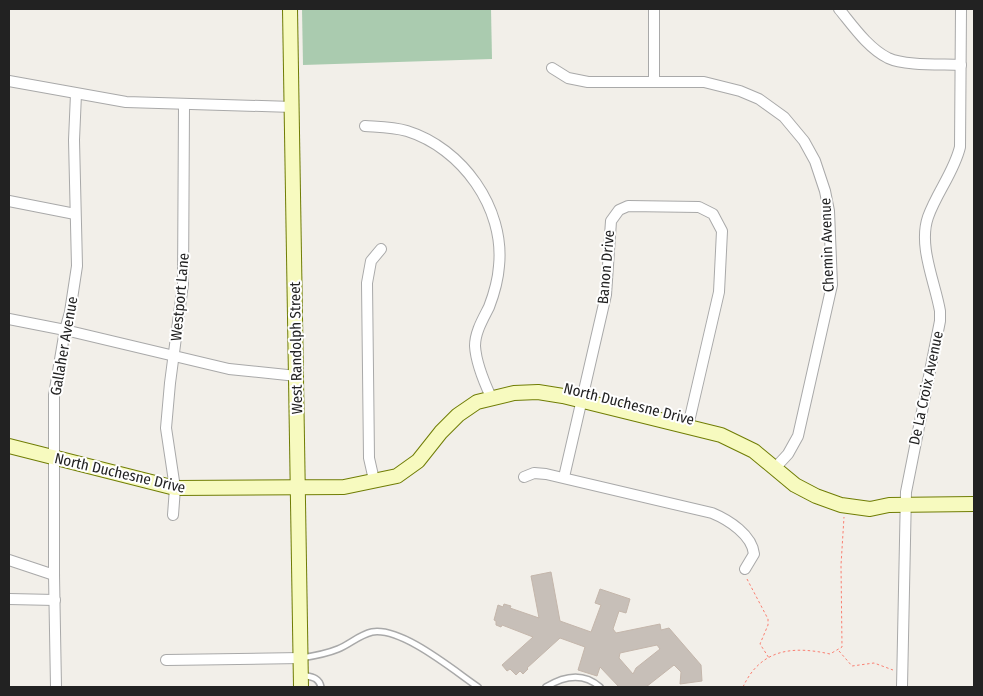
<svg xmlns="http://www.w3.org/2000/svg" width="983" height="696" font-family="'Fira Sans Condensed',sans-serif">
  <rect width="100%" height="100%" fill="#f2efe9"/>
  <polygon fill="#aacbaf" points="302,9 491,9 492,59 303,65"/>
  <path fill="#c7bfb8" stroke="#c4b6ab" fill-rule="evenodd" d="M551,572L560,621L591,632L601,605L595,603L600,589L630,599L626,613L619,611L613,629L616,633L660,624L661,630L669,628L701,665L702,681L680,684L681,672L674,665L646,687H619L600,667L597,676L578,670L585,647L560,638L527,668L528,669L523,674L520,671L516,675L510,669L507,671L502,665L533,637L502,625L501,627L496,625V621L494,620L498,605L503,607L504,604L511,606L510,608L539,618L531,576ZM657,645L660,649L636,668L633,674L619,658L620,653Z"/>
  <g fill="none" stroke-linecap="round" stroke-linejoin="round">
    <g stroke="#a9a9a9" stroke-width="8">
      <g id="lane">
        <path d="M301,658C314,656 326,654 338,649C350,644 359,635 372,632C402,627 453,670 478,687"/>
        <path d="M302,675C311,677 319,677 321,687"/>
        <path d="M546,687C564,676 583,672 600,687"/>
      </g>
    </g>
    <g stroke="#a9a9a9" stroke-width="12">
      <g id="street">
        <path d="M839,9C853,26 868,48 888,58C905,66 941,64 961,65"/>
        <polyline points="552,68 568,78 588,82 704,82 740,91 759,99 784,117 804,141 815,161 825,191 829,211 832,285 798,436 788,454 775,468"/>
        <polyline points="9,81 126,102 293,107"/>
        <polyline points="654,81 654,9"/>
        <path d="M365,126C379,127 393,127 407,131C462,148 505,208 499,266C498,280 494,294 489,307C483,319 475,332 475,346C476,363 484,382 491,397"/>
        <polyline points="9,201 75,214"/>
        <polyline points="9,319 65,330 229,369 297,376"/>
        <path d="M524,477L534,473L546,474L712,513C729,520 752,535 754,554L745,569"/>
        <polyline points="564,477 606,295 611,221 619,210 628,206 699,207 713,214 722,231 719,292 688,426"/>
        <polyline points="374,480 369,458 367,283 371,261 381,249"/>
        <polyline points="173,515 175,488 166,428 170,383 183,284 184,106"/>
        <polyline points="9,560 54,575"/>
        <polyline points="9,599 55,600"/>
        <polyline points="166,660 301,658"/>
        <polyline points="56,687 54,575 54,395 65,330 70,312 77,266 74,140 76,94"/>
        <path d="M902,687L906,492L940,321V311C935,282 918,246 928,217C937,192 954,172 960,147L961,9"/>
      </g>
    </g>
    <g stroke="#707d05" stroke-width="16">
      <g id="secondary">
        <polyline points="290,9 301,687"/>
        <polyline points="9,446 175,488 344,487 397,476 418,461 441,432 458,415 477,402 514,393 538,392 563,396 721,435 754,451 795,485 816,496 841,505 870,509 889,505 974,504"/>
      </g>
    </g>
    <g stroke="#fa8072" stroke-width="1" stroke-dasharray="2.5 2.5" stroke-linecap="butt">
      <polyline points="747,579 768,619 768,625 760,644 769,658"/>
      <polyline points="839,651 852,666 874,663 893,670"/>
      <path d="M743,687C761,648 794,646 830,654L842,647L841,565L844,517"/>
    </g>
    <use href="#lane" stroke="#fff" stroke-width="5"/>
    <use href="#street" stroke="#fff" stroke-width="10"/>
    <use href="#secondary" stroke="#f7fabf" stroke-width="14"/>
  </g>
  <g text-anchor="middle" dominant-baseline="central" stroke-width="4" stroke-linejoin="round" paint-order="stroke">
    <g font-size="15" fill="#222" stroke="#fff">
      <text transform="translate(827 245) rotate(-92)">Chemin Avenue</text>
      <text transform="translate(606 267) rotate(-85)">Banon Drive</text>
      <text transform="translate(180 297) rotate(-85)">Westport Lane</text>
      <text transform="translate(64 346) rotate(-80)">Gallaher Avenue</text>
      <text transform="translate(296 348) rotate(-91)">West Randolph Street</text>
      <text transform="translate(926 388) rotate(-78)">De La Croix Avenue</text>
      <text transform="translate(629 404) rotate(14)">North Duchesne Drive</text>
      <text transform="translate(120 473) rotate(13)">North Duchesne Drive</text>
    </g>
  </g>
  <rect width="983" height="696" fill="none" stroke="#222222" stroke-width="20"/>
</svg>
